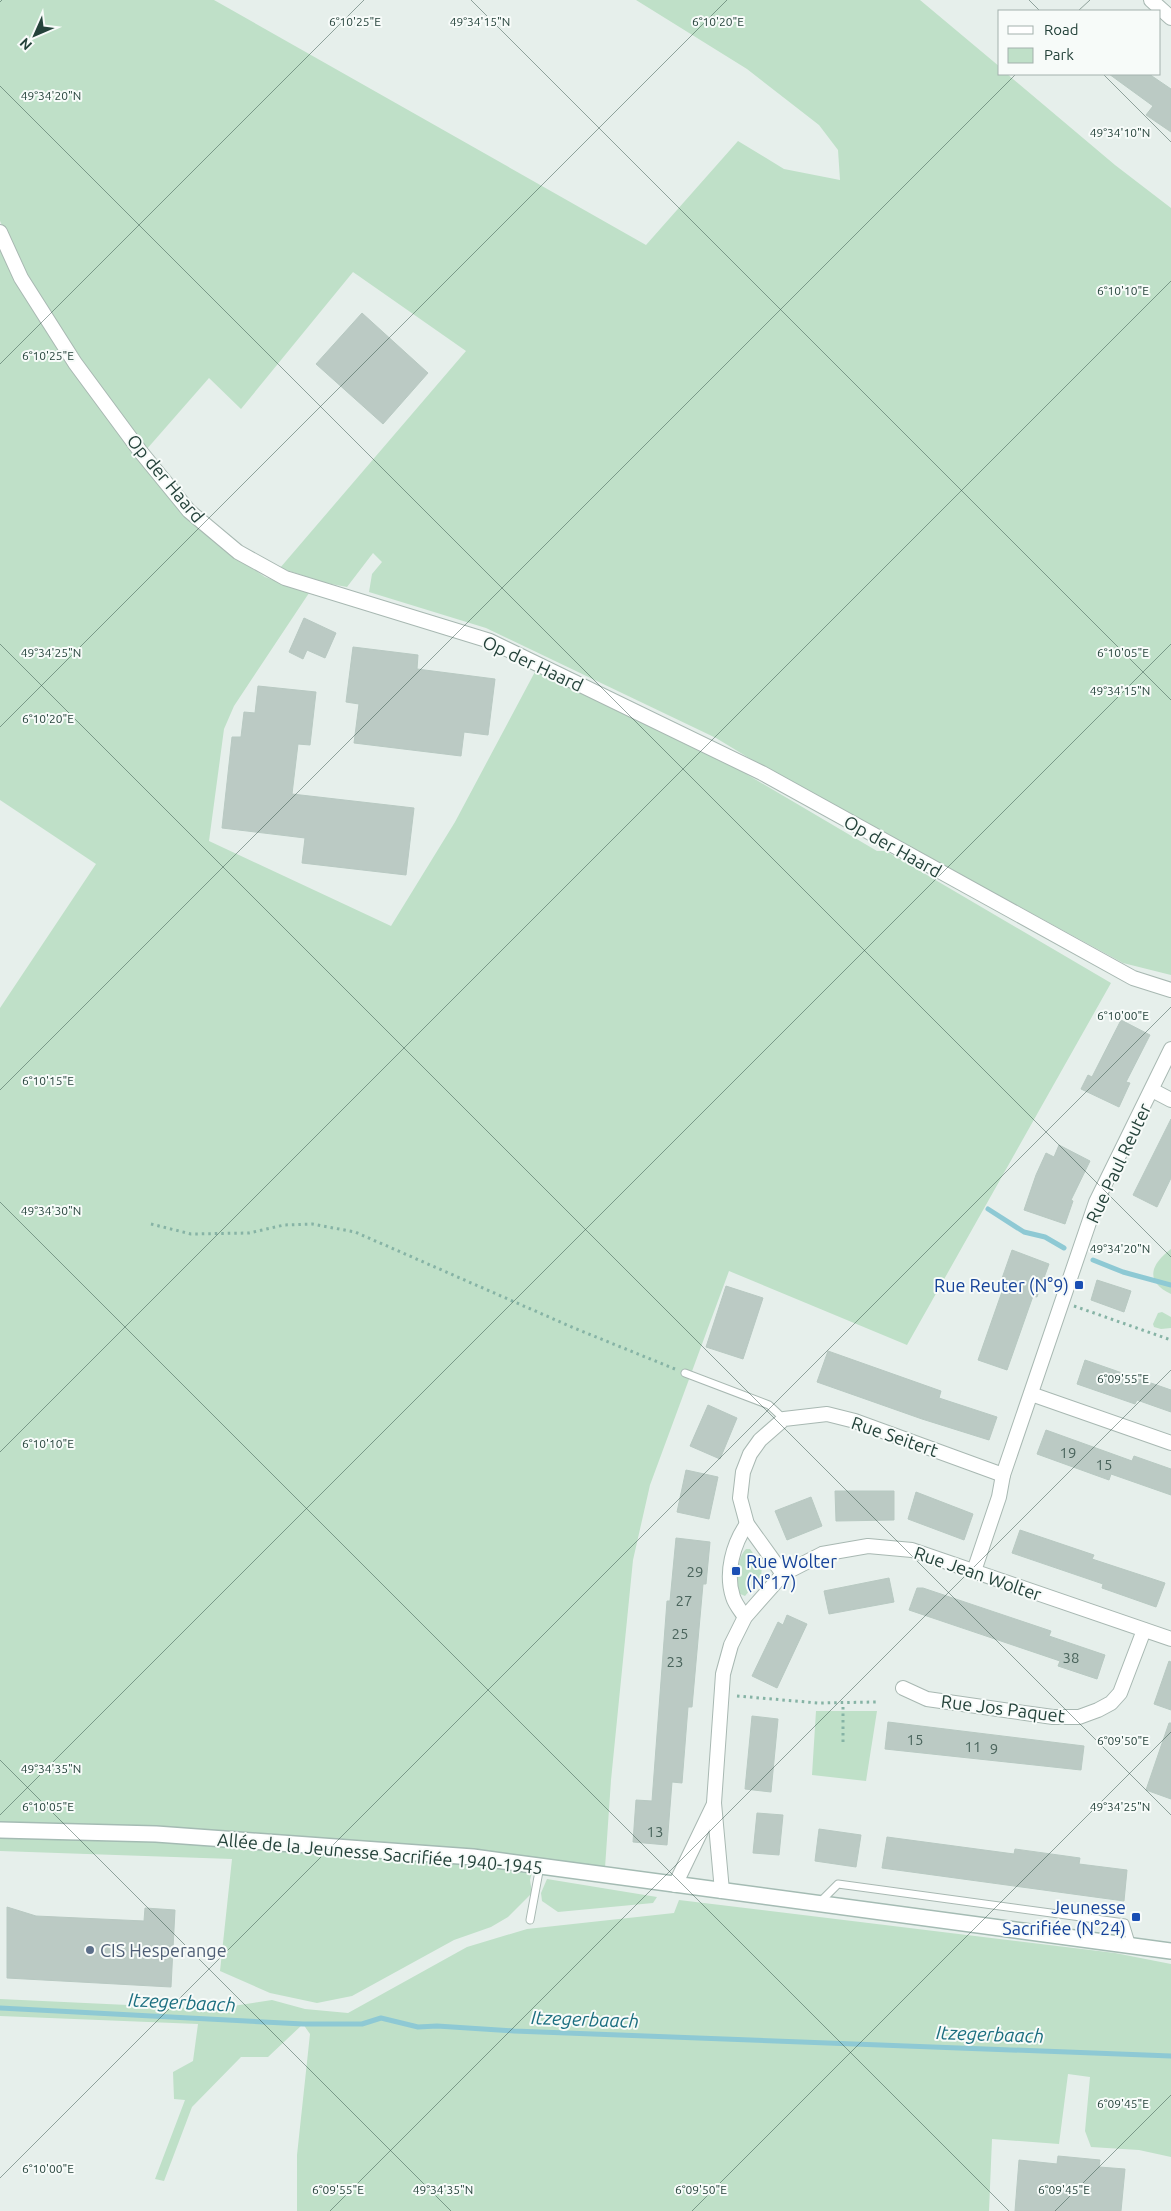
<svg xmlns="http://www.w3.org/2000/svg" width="1171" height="2211" font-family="Ubuntu,sans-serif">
  <rect width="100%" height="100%" fill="#e6efeb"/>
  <g fill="#bfe0c8">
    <polygon points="0,0 214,0 646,245 738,141 784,169 840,180 838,150 819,125 747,69 636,0 920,0 1000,67 1000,74 1007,74 1115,165 1171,208 1171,975 1123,963 777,775 716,738 486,628 369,592 372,574 382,562 373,553 347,587 326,583 280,568 466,351 353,272 241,409 209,378 146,450 55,323 16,257 0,221"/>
    <polygon points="0,248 18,286 86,386 185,512 225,550 265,577 309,593 234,706 224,729 209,841 391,926 455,822 537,668 736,768 877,851 886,851 1111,983 907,1345 729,1271 650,1485 633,1560 611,1780 605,1868 536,1858 530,1880 532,1893 508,1917 491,1927 454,1940 352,1996 317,2003 270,1993 220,1971 232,1859 0,1851 0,1008 96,864 0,800"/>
    <path d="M1171,1249V1294C1144,1281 1151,1264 1171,1249Z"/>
    <polygon points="1162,1312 1171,1317 1171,1328 1161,1329 1154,1327 1153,1324 1158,1313"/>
    <path d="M746,1549H750L762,1566L761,1577L745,1596L738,1593C738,1579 736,1559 746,1549Z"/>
    <polygon points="816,1711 877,1711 866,1781 812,1775"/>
    <polygon points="547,1879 657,1897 653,1903 558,1912 542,1901 541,1893"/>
    <polygon points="679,1900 1115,1953 1171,1964 1171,2157 1139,2150 1091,2147 1085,2131 1090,2077 1068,2074 1059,2144 992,2139 989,2211 297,2211 297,2155 310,2034 303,2024 268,2057 241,2057 192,2107 164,2181 155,2179 185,2100 174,2099 173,2072 193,2061 198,2024 0,2016 0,1999 213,2009 272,2000 305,2009 348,2013 467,1947 527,1929 674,1913"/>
  </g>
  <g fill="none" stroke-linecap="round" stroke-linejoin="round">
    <g stroke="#8ec9d4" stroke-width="5">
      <polyline points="988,1209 1024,1232 1045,1237 1064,1248"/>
      <polyline points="1093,1260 1123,1272 1171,1285"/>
      <polyline points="0,2008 303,2024 362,2024 381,2018 418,2027 437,2026 514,2031 1171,2056"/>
    </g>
  </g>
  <g fill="#bbcac4" stroke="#b8c9c2">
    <polygon points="1109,74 1149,74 1171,89 1171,132 1146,115 1153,106"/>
    <polygon points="362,313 428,373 383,424 316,364"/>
    <polygon points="304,618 336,633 325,658 307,650 303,659 289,652"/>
    <polygon points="353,647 418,655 417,669 495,679 488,735 464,732 461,756 354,743 359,704 346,702"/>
    <polygon points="258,686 316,692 310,745 298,744 292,794 414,808 406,875 302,863 305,838 222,828 232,737 241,737 244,712 255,713"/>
    <polygon points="1121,1020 1150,1035 1126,1082 1130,1083 1119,1107 1081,1089 1088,1075 1092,1077"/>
    <polygon points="1171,1119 1171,1178 1157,1207 1133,1195"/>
    <polygon points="1059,1145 1090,1161 1071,1200 1073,1201 1065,1224 1024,1210 1036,1175 1046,1153 1054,1157"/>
    <polygon points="1012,1250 1049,1264 1037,1297 1033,1296 1007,1370 978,1360 1004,1286 1000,1284"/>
    <polygon points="1097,1280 1131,1291 1124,1312 1091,1300"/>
    <polygon points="726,1286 763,1298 743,1359 706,1347"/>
    <polygon points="828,1351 941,1391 939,1398 997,1417 989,1440 922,1419 817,1382"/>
    <polygon points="1085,1360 1171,1390 1171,1412 1137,1400 1135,1404 1077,1384"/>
    <polygon points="708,1405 737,1418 720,1459 690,1446"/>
    <polygon points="1046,1430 1132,1461 1134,1456 1171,1469 1171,1495 1111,1474 1109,1480 1037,1454"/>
    <polygon points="686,1470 718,1477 709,1519 677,1512"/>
    <polygon points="835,1491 894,1491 894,1520 836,1521"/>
    <polygon points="916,1492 973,1514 964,1540 908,1519"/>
    <polygon points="811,1497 822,1526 787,1540 775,1511"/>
    <polygon points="1020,1530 1094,1555 1092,1559 1165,1583 1156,1607 1102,1588 1103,1584 1012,1553"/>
    <polygon points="676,1538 710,1542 706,1584 703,1584 692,1707 688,1707 682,1783 672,1782 667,1845 633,1842 636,1800 652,1801 667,1601 670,1601"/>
    <polygon points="889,1578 894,1602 829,1614 824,1591"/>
    <polygon points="917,1588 923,1588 1051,1631 1049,1636 1105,1655 1097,1679 1058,1666 1060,1661 909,1610"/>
    <polygon points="787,1615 807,1624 777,1688 752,1676 778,1622 783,1625"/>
    <polygon points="1169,1661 1171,1662 1171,1710 1154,1704"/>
    <polygon points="752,1716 778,1719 771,1792 745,1789"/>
    <polygon points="888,1722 1084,1746 1081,1770 885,1749"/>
    <polygon points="1169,1723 1171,1723 1171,1799 1146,1790"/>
    <polygon points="757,1813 783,1815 779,1855 753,1853"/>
    <polygon points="819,1829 861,1835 856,1867 815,1861"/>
    <polygon points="887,1837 1014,1854 1015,1849 1080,1858 1079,1864 1127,1870 1124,1901 882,1868"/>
    <polygon points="7,1907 36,1916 144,1921 145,1908 175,1910 171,1987 7,1978"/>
    <polygon points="1058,2156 1100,2160 1099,2167 1125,2169 1121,2211 1015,2211 1019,2160 1057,2164"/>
  </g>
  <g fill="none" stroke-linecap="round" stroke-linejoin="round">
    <g stroke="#a8b8b2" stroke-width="9">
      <g id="service">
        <polyline points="685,1373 769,1405 784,1419"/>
        <polyline points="820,1902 838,1884 1125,1923 1132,1946"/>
        <polyline points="530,1920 540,1866"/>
      </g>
    </g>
    <g stroke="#a8b8b2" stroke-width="16">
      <g id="minor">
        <polyline points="1151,0 1171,18"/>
        <polyline points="0,232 21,278 75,363 140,451 189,511 238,552 285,578 490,641 762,773 1133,978 1171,990"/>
        <polyline points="1152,1090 1171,1100"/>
        <polyline points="1031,1394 1171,1443"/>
        <polyline points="974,1571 999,1497 1003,1475 1096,1202 1171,1049"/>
        <polyline points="783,1574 747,1524 740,1498 743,1472 750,1454 760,1440 784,1419 827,1414 855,1421 1003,1475"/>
        <path d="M745,1617C741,1611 735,1604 733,1597C725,1573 733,1544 747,1524"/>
        <polyline points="903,1688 927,1699 1053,1717 1079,1717 1098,1710 1111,1703 1120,1693 1144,1630"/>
        <polyline points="675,1885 714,1804"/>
        <polyline points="722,1891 714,1803 723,1674 731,1645 745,1617 783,1574 822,1554 868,1546 912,1550 1171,1639"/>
      </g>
    </g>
    <g stroke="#a4bbb3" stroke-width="18">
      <polyline id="secondary" points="0,1830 156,1834 473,1857 1171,1951"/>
    </g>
    <g stroke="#86b3a5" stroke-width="3" stroke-dasharray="2.5 4" stroke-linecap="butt">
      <polyline points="151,1224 191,1234 249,1233 284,1225 312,1224 355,1232 574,1328 675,1369"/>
      <polyline points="1074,1306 1171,1340"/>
      <polyline points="737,1696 818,1703 876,1702"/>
      <polyline points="843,1742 843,1703"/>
    </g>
    <use href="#service" stroke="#fff" stroke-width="7"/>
    <use href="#minor" stroke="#fff" stroke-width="14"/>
    <use href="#secondary" stroke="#fff" stroke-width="15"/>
  </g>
  <path fill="none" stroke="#24423a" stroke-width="1" stroke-opacity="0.45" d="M471,0L1171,700M1029,0L1040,11M0,2L2,0M1078,11L1090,0M1103,74L1171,142M0,86L1171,1257M0,364L364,0M0,644L1171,1815M0,727L727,0M0,1090L1016,74M0,1202L1009,2211M0,1452L1171,281M0,1760L451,2211M0,1815L1171,644M0,2178L1171,1007M330,2211L1171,1370M692,2211L1171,1732M1055,2211L1171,2095"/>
  <g fill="#1a4fb4" stroke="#f7fbf9" stroke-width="2">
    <rect x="1074" y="1280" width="10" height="10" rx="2.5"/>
    <rect x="731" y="1566" width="10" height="10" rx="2.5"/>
    <rect x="1131" y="1912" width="10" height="10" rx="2.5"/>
  </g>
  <circle fill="#5c6f8a" stroke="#f7fbf9" stroke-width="2" cx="90" cy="1950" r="5"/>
  <g text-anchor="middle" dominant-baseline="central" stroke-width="4" stroke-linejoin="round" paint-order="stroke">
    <g font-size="15" fill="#4a645c">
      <text x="1068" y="1452">19</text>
      <text x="1104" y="1464">15</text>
      <text x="695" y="1571">29</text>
      <text x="684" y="1600">27</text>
      <text x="680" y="1633">25</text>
      <text x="1071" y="1657">38</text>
      <text x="675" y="1661">23</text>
      <text x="915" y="1739">15</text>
      <text x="973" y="1746">11</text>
      <text x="994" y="1748">9</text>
      <text x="655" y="1831">13</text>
    </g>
    <g font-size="18" fill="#24423a" stroke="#f7fbf9">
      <text transform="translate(166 478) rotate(50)">Op der Haard</text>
      <text transform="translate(533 663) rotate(25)">Op der Haard</text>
      <text transform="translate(893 846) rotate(29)">Op der Haard</text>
      <text transform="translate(1118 1163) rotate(-65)">Rue Paul Reuter</text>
      <text transform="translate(895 1436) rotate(19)">Rue Seitert</text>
      <text transform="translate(978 1573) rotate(19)">Rue Jean Wolter</text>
      <text transform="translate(1003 1708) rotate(7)">Rue Jos Paquet</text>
      <text transform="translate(380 1853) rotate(5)">Allée de la Jeunesse Sacrifiée 1940-1945</text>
    </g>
    <g font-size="18" fill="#164399" stroke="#f7fbf9" text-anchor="end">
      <text x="1069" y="1285">Rue Reuter (N°9)</text>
      <text x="746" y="1561" text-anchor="start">Rue Wolter<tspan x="746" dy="21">(N°17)</tspan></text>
      <text x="1126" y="1907">Jeunesse<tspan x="1126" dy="21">Sacrifiée (N°24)</tspan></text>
    </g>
    <g font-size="18" fill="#4e5e75" stroke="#f7fbf9" text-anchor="start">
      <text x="100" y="1950">CIS Hesperange</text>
    </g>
    <g font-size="19" font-style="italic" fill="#1c6f80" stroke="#f7fbf9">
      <text transform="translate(182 2002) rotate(3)">Itzegerbaach</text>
      <text transform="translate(585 2019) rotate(2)">Itzegerbaach</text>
      <text transform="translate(990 2034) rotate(2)">Itzegerbaach</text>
    </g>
  </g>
  <g font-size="12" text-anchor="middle" fill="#24423a" stroke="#f7fbf9" stroke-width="4" stroke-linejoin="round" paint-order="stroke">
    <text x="355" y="26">6°10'25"E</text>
    <text x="480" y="26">49°34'15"N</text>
    <text x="718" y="26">6°10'20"E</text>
    <text x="51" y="100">49°34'20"N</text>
    <text x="1120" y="137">49°34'10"N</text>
    <text x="1123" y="295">6°10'10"E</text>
    <text x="48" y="360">6°10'25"E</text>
    <text x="51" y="657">49°34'25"N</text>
    <text x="1123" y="657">6°10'05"E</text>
    <text x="1120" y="695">49°34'15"N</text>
    <text x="48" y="723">6°10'20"E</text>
    <text x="1123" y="1020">6°10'00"E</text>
    <text x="48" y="1085">6°10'15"E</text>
    <text x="51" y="1215">49°34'30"N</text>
    <text x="1120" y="1253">49°34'20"N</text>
    <text x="1123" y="1383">6°09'55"E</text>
    <text x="48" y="1448">6°10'10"E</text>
    <text x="1123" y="1745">6°09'50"E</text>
    <text x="51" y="1773">49°34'35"N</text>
    <text x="1120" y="1811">49°34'25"N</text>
    <text x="48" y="1811">6°10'05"E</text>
    <text x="1123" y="2108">6°09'45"E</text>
    <text x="48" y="2173">6°10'00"E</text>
    <text x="338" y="2194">6°09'55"E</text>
    <text x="443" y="2194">49°34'35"N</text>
    <text x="701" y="2194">6°09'50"E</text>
    <text x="1064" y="2194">6°09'45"E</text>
  </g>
  <rect x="998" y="10" width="162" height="65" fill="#f7fbf9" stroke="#a3b1ad"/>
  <rect x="1008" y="26" width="25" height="8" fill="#ffffff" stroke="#a3b1ad"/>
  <text x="1044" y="35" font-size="15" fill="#24423a">Road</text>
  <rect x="1008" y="48" width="25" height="15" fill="#bfe0c8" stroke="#a3b1ad"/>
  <text x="1044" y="60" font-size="15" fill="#24423a">Park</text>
  <g transform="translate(35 35) rotate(225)" stroke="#f7fbf9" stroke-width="4" paint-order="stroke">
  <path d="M0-4L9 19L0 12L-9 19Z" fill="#24423a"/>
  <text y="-8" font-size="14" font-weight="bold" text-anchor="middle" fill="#24423a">N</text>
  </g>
</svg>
